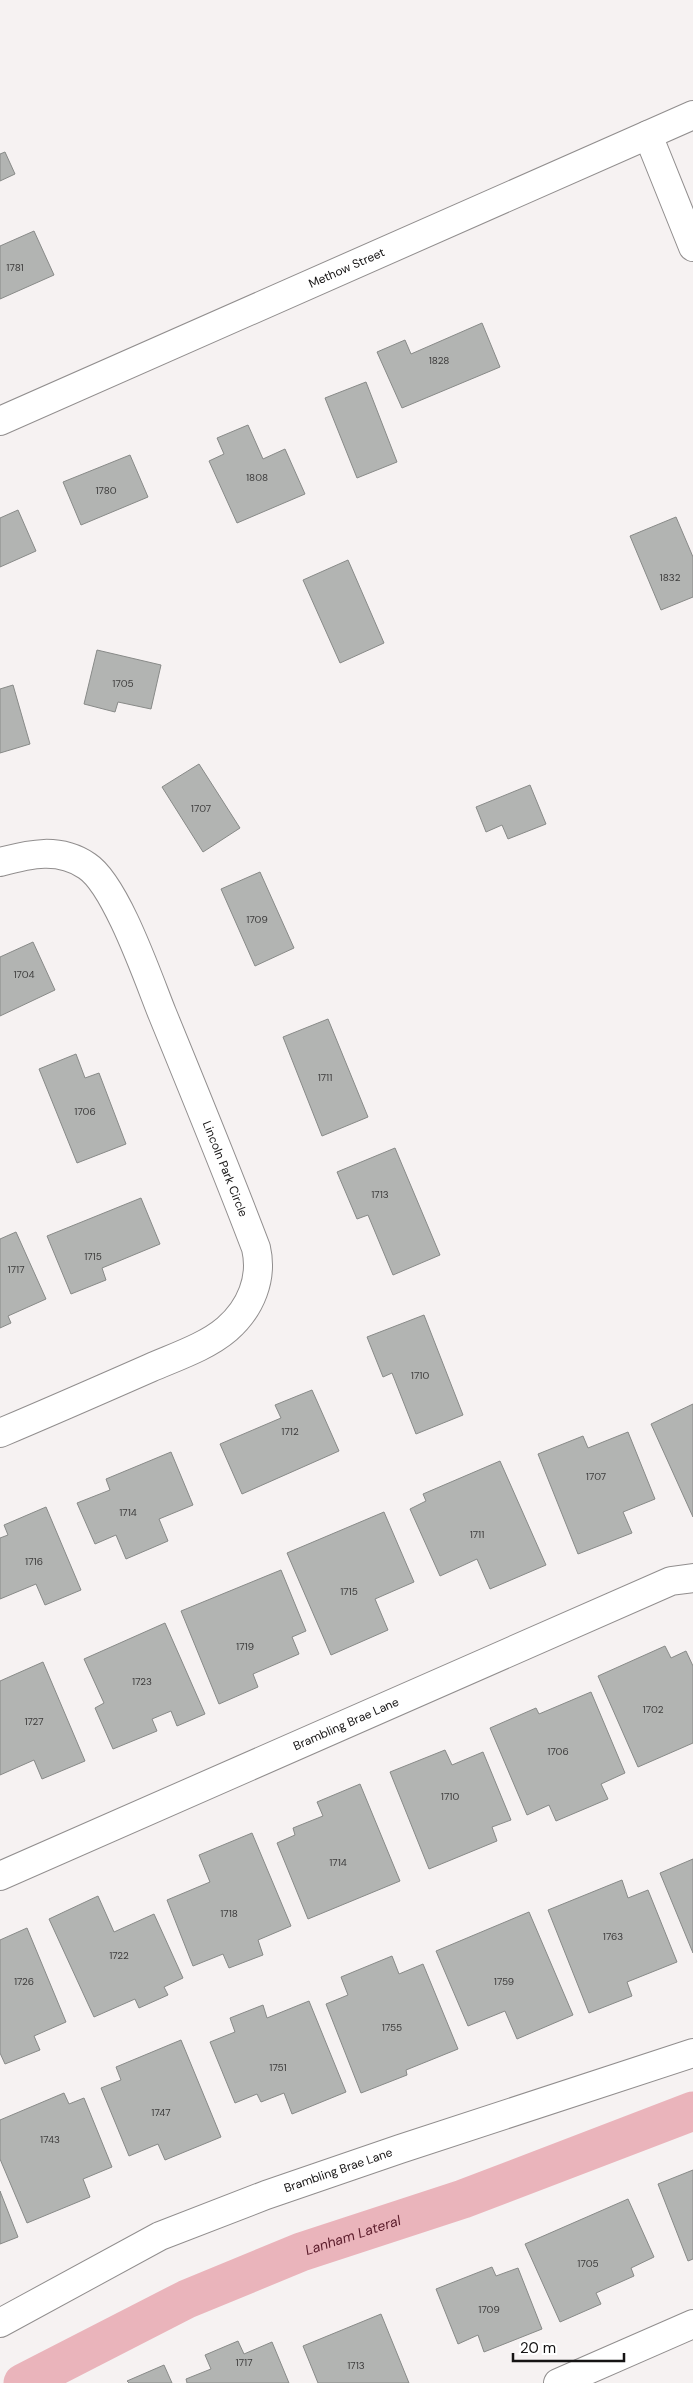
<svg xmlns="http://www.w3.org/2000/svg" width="693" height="2383" font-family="'DM Sans',sans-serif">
  <rect width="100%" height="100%" fill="#f6f2f2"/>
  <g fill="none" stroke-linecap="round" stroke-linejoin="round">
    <path stroke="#eab4bb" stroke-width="39" id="s1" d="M23,2383L187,2299L301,2252L463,2199L693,2111"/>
  </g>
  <g fill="#b2b4b2" stroke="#888a88">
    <polygon points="5,152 15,174 0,181 0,154"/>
    <polygon points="34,231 54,275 0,299 0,246"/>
    <polygon points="482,323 500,367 402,408 377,352 405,340 411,354"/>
    <polygon points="366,382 397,462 357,478 325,398"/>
    <polygon points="248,425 263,459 285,449 305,494 237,523 209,461 224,454 217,438"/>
    <polygon points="130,455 148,497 81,525 63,482"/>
    <polygon points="18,510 36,551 0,567 0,518"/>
    <polygon points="676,517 693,557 693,597 661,610 630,536"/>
    <polygon points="348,560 384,643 340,663 303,580"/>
    <polygon points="97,650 161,665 151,709 118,702 115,712 84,704"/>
    <polygon points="13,685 30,744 0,753 0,689"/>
    <polygon points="199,764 240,828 203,852 162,787"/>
    <polygon points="530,785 546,824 508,839 502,825 486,832 476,807"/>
    <polygon points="260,872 294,948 255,966 221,889"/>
    <polygon points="33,942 55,990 0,1016 0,957"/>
    <polygon points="328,1019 368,1117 322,1136 283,1037"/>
    <polygon points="76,1054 85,1078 99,1073 126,1144 77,1163 39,1069"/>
    <polygon points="395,1148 440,1255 393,1275 368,1215 357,1219 337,1172"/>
    <polygon points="141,1198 160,1244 102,1268 106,1280 71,1294 47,1236"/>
    <polygon points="16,1232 46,1299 8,1316 11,1323 0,1328 0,1239"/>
    <polygon points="424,1315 463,1415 416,1434 392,1373 383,1377 367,1337"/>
    <polygon points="312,1390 339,1451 242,1494 220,1444 281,1418 275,1405"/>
    <polygon points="693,1404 693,1517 651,1424"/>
    <polygon points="628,1432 655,1499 623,1512 632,1533 578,1554 538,1454 583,1436 588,1448"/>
    <polygon points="171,1452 193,1505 159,1519 168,1541 126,1559 116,1535 95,1544 77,1503 110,1490 106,1479"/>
    <polygon points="500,1461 546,1565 490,1589 477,1559 440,1576 410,1509 426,1501 423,1494"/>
    <polygon points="46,1507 81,1590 45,1605 36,1584 0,1599 0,1538 8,1535 4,1525"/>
    <polygon points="384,1512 414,1582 375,1599 388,1630 331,1655 287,1553"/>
    <polygon points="281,1570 306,1631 292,1637 299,1654 253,1674 258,1687 219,1704 181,1611"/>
    <polygon points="165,1623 205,1714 177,1726 171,1711 152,1719 157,1731 113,1749 95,1708 104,1703 84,1659"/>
    <polygon points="665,1646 671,1658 686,1651 693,1666 693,1743 638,1767 598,1676"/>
    <polygon points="43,1662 85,1761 42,1779 34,1760 0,1775 0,1681"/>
    <polygon points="591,1692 625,1773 601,1784 608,1799 556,1821 549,1805 527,1815 490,1728 536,1708 539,1714"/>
    <polygon points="445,1750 452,1765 483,1752 511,1820 492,1827 497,1841 429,1869 390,1772"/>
    <polygon points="360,1784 400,1881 308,1919 277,1843 295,1835 293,1828 323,1816 317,1802"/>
    <polygon points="252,1833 291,1926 258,1940 263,1955 229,1968 223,1954 193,1966 167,1900 210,1882 199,1855"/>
    <polygon points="693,1859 693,1953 660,1873"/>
    <polygon points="622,1880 628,1898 648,1890 677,1962 627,1982 632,1996 589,2013 548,1910"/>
    <polygon points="98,1896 114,1932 154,1914 183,1978 164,1987 168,1995 139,2008 135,1999 94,2017 49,1919"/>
    <polygon points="529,1912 573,2015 517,2039 505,2011 468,2026 436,1951"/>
    <polygon points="27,1928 66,2022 34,2036 40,2050 5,2064 0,2053 0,1940"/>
    <polygon points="392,1956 399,1974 423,1964 458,2049 406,2070 407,2075 361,2093 326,2004 348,1995 341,1977"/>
    <polygon points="309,2001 346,2092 292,2114 284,2093 261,2102 257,2094 235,2103 210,2042 235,2032 230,2018 263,2005 267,2018"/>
    <polygon points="181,2040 221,2137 165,2160 158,2144 129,2156 101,2088 121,2080 116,2067"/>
    <polygon points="64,2093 69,2104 84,2098 112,2167 83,2179 90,2197 27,2223 0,2159 0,2120"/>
    <polygon points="693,2170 693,2259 688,2261 658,2184"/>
    <polygon points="0,2191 18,2237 0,2244"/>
    <polygon points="628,2199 654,2257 631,2268 634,2276 596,2293 601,2304 560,2322 525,2244"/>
    <polygon points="492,2267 496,2276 518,2268 542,2329 484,2352 478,2335 458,2344 436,2289"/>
    <polygon points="381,2314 409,2383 318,2383 303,2346"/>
    <polygon points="238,2341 244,2354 272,2342 289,2383 187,2383 186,2379 211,2369 205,2355"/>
    <polygon points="164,2365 172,2383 129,2383 127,2381"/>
  </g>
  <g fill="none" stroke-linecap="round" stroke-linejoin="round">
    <g stroke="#918e8e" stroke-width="30">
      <g id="street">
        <polyline points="648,135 693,247"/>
        <path id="s2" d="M0,862C30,854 59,847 87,866C116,885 148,978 162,1013C194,1091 226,1169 256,1248C263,1278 251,1308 227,1329C206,1347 175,1357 150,1368C100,1390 50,1412 0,1433"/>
        <path id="s3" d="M0,1876L671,1581L693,1578"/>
        <path id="s4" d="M0,2323L160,2236L266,2195L400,2149L693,2053"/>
        <polyline points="558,2383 693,2324"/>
      </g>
    </g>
    <g stroke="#918e8e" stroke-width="30">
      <g id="secondary">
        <path id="s5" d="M0,421L693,115"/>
      </g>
    </g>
    <use href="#street" stroke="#fff" stroke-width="28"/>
    <use href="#secondary" stroke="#fff" stroke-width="28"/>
  </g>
  <g text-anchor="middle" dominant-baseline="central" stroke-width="4.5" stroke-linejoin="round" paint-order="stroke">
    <g font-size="10" fill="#3d3c3c">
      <text x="15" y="267">1781</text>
      <text x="439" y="360">1828</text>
      <text x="257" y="477">1808</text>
      <text x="106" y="490">1780</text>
      <text x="670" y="577">1832</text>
      <text x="123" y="683">1705</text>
      <text x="201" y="808">1707</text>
      <text x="257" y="919">1709</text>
      <text x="24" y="974">1704</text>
      <text x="325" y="1077">1711</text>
      <text x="85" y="1111">1706</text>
      <text x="380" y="1194">1713</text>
      <text x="93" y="1256">1715</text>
      <text x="16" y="1269">1717</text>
      <text x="420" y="1375">1710</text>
      <text x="290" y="1431">1712</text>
      <text x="596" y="1476">1707</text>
      <text x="128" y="1512">1714</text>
      <text x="477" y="1534">1711</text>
      <text x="34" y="1561">1716</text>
      <text x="349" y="1591">1715</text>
      <text x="245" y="1646">1719</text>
      <text x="142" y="1681">1723</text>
      <text x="653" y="1709">1702</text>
      <text x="34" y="1721">1727</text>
      <text x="558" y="1751">1706</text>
      <text x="450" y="1796">1710</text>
      <text x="338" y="1862">1714</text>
      <text x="229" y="1913">1718</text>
      <text x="613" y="1936">1763</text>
      <text x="119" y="1955">1722</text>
      <text x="24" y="1981">1726</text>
      <text x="504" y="1981">1759</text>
      <text x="392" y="2027">1755</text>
      <text x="278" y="2067">1751</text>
      <text x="161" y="2112">1747</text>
      <text x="50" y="2139">1743</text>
      <text x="588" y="2263">1705</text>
      <text x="489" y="2309">1709</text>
      <text x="244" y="2362">1717</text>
      <text x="356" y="2365">1713</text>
    </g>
    <g font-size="12" fill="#161414" stroke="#fff">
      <text stroke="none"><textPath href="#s5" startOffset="379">Methow Street</textPath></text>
      <text stroke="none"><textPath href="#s2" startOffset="425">Lincoln Park Circle</textPath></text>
      <text stroke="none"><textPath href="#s3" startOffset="378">Brambling Brae Lane</textPath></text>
      <text stroke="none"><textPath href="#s4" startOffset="372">Brambling Brae Lane</textPath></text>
    </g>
    <g font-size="14" font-style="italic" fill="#5a1b2a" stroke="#fff">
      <text stroke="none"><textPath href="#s1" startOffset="362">Lanham Lateral</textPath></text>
    </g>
  </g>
  <path d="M513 2353v8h111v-8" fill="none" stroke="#161414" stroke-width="2.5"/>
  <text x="520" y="2353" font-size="15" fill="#161414" stroke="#ffffff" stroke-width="4" paint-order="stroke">20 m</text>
</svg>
